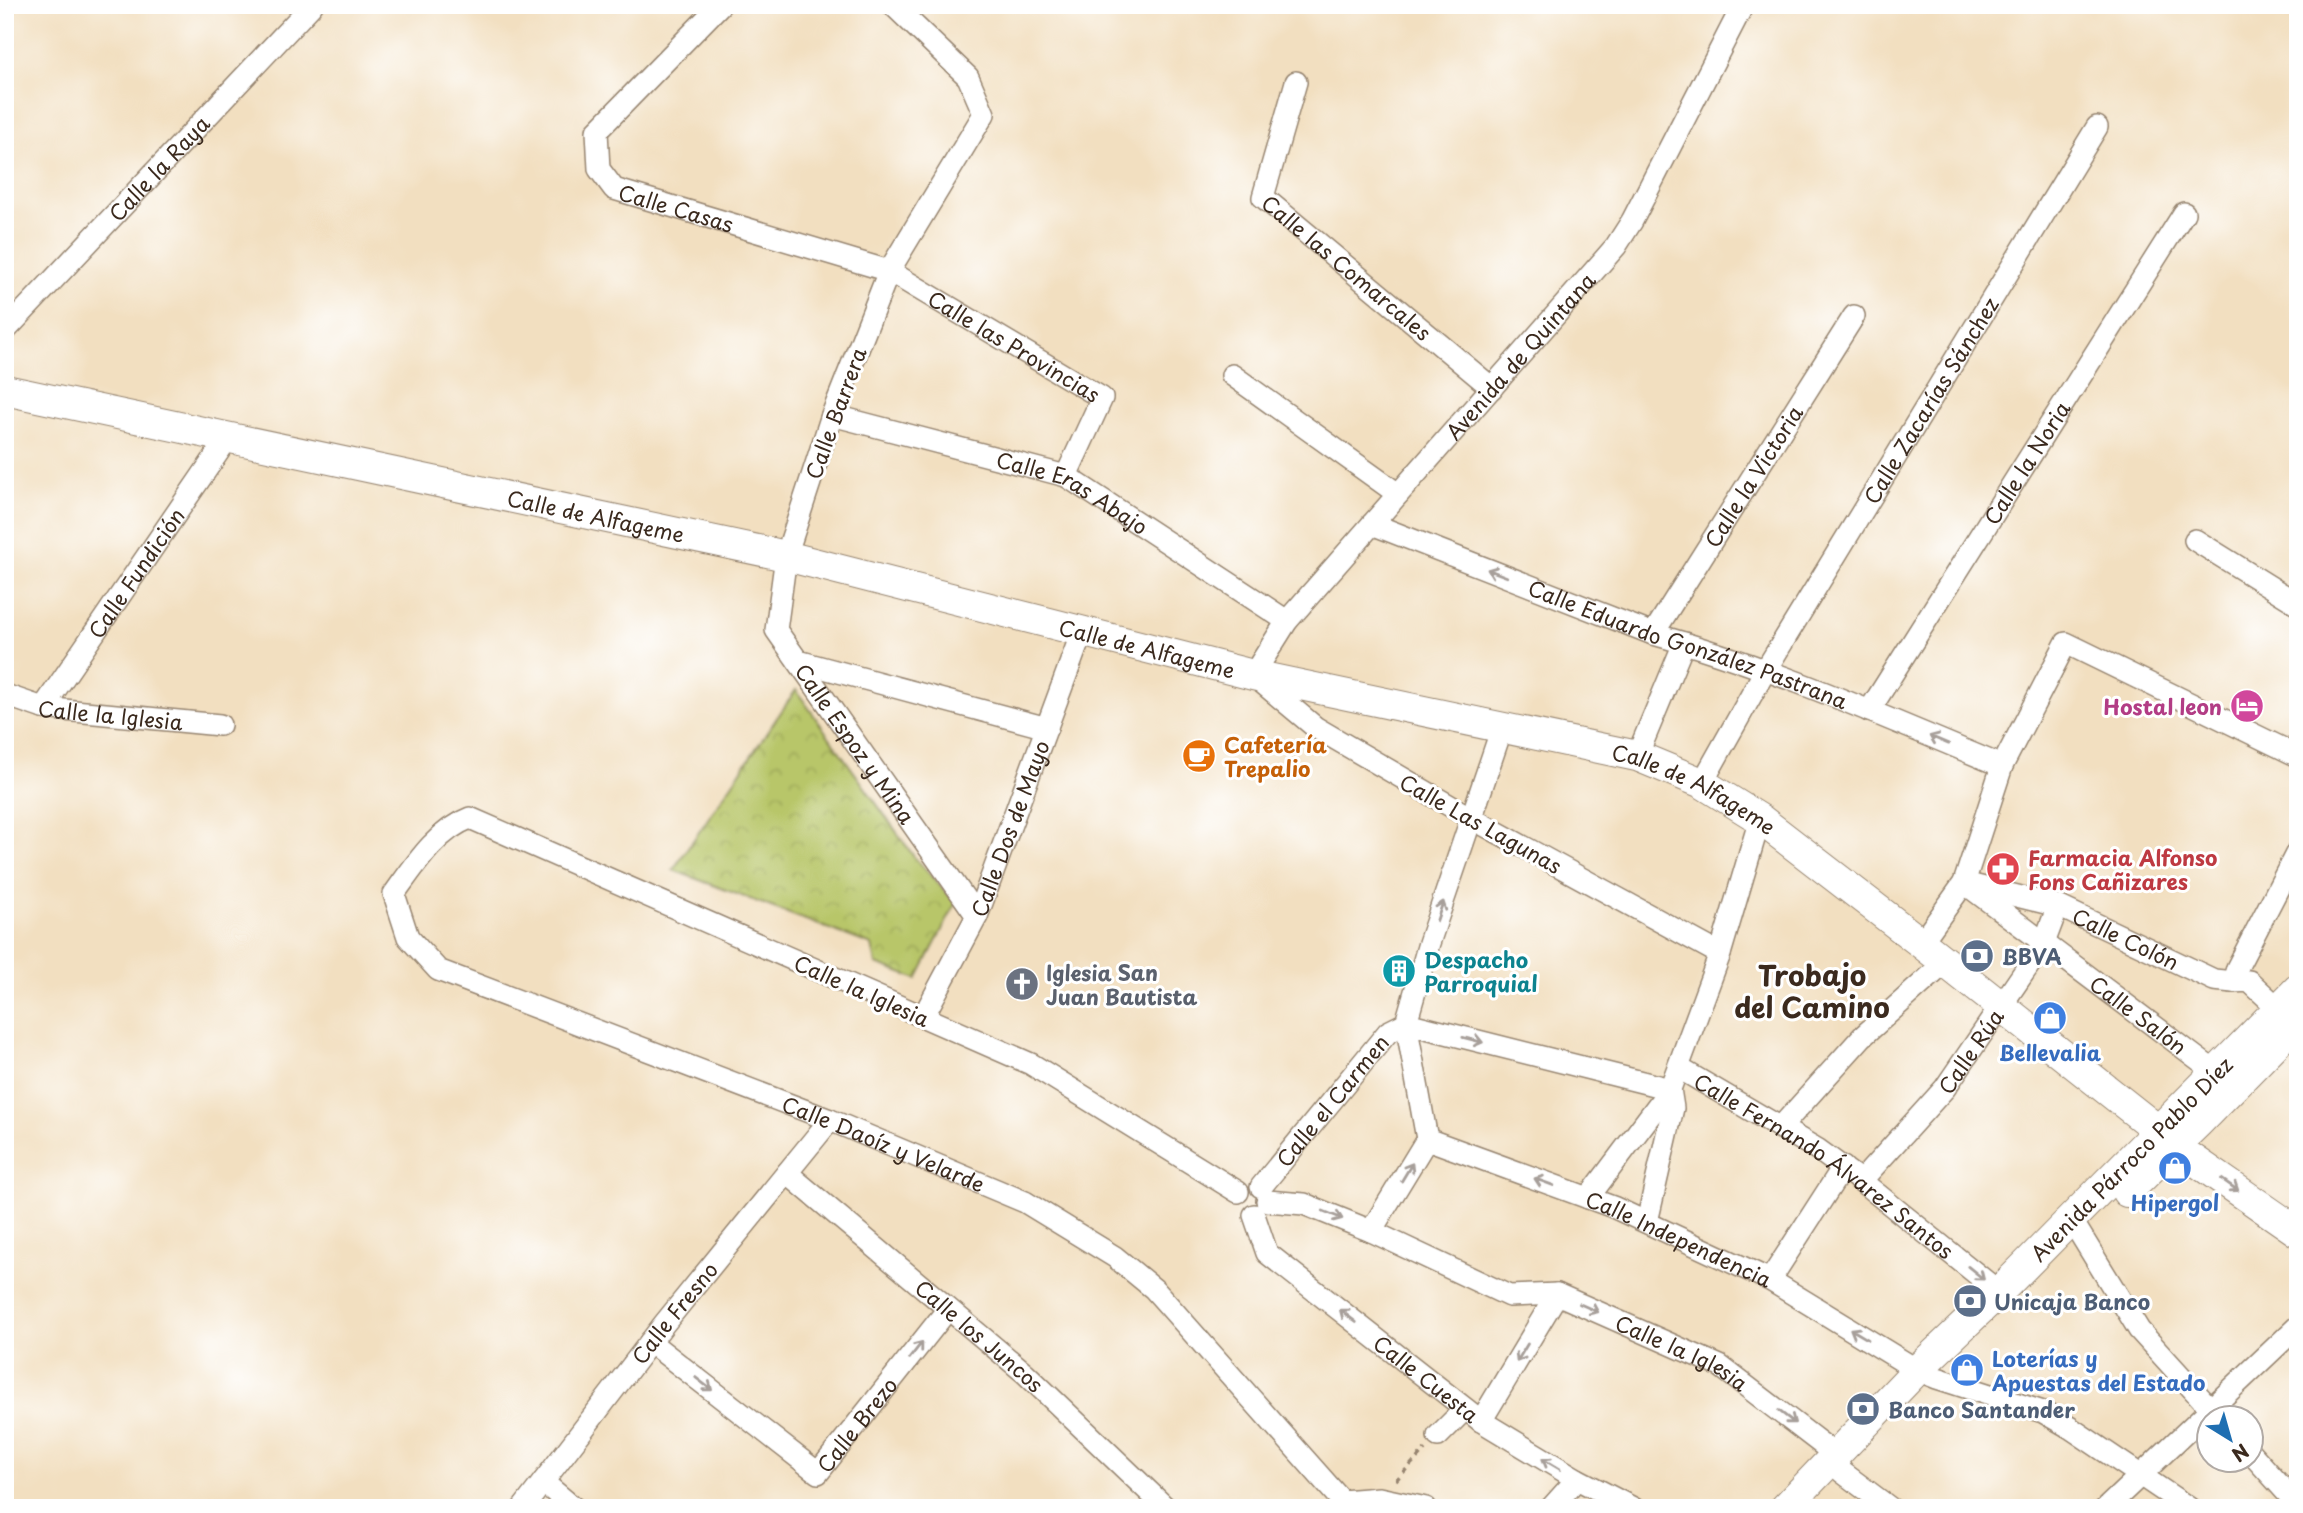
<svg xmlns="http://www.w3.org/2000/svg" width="2303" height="1513" font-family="'Playpen Sans',sans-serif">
  <defs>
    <pattern id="park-crowns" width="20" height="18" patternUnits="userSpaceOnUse" patternTransform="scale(1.75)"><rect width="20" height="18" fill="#b8c669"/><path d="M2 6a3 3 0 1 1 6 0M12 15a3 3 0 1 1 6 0" fill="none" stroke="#9faa5b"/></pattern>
  </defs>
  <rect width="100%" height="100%" fill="#fff"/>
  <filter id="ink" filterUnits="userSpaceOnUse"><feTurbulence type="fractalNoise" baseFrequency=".0143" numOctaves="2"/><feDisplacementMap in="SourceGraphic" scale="14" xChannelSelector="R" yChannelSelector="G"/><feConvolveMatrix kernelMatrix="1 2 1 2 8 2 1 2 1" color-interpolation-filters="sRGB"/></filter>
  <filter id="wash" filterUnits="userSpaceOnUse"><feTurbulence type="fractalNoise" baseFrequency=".00686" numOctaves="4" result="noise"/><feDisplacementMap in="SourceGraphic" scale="28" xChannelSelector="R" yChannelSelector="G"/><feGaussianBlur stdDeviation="1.57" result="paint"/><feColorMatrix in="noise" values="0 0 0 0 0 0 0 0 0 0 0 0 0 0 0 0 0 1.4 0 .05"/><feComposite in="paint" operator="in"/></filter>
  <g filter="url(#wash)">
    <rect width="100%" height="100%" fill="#f2dfc0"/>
    <polygon fill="url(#park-crowns)" stroke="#7a7844" stroke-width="2" points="796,690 915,858 956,903 917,979 876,964 872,945 673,870"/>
  </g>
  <g filter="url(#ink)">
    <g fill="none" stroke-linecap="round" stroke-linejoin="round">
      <g stroke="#96846f" stroke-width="24">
        <g id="street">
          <path id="s1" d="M720,5L597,131L599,169L614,189L889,271L1102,398L1066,476"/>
          <path id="s2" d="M893,5L968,77L984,114L889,271L832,415L786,556L776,630L977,916"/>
          <path id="s3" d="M1296,82L1263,197L1492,388"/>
          <path id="s4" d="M5,331L312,5"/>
          <polyline points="1232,375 1398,494"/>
          <path id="s5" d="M832,415L1066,476L1287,621"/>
          <path id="s6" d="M1372,524L1653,634C1773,667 1888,719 2002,766"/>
          <polyline points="2195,540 2298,604"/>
          <path id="s7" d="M1653,634L1854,316"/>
          <polyline points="798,661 1047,728"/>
          <path id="s8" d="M5,695L43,708L220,725"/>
          <path id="s9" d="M43,708L228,438"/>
          <path id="s10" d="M1869,711L2184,213"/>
          <polyline points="1637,756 1684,643"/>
          <path id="s11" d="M1702,783L1765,671L2097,127"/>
          <path id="s12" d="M1964,883L2058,906L2214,980L2233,982L2249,981L2278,1008"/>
          <path id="s13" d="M1971,888L2214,1071"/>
          <polyline points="1921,943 1964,883 2002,766 2066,643 2298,756"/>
          <path id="s14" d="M1720,954L1471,818L1315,727L1253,675L1287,621L1616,246L1632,221L1743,5"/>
          <polyline points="2233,982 2237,968 2298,850"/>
          <path id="s15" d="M923,1017L977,916L1082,632"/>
          <path id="s16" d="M1679,1068L1817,1149L1861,1181L1999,1292"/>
          <polyline points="1780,1128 1862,1037 1946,962"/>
          <path id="s17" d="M1427,1139L1613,1207L1770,1280L1917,1370L1937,1378L2043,1412L2069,1427L2189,1508"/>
          <path id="s18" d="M787,1173L1025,1373L1166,1508"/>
          <path id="s19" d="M1861,1181L1945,1088L2044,943L2058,906"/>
          <path id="s20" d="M1261,1187L1388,1032L1406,1023L1429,943L1502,728"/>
          <path id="s21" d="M1238,1192L1031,1064L470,818C436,831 415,865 394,894L408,937L438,970L830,1120L1025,1202L1115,1257L1154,1289L1342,1501L1379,1498L1426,1508"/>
          <polyline points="1588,1198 1670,1089 1720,954 1760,819"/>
          <path id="s22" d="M1267,1201L1304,1204L1371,1231L1509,1296L1557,1294L1720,1366L1823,1445L1834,1455L1842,1472L1890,1508"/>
          <path id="s23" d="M1254,1215L1267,1253L1481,1421L1577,1479L1633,1508"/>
          <polyline points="2071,1219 2139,1330 2218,1417"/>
          <polyline points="1647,1222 1673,1108 1670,1089"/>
          <polyline points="1371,1231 1427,1139 1406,1023 1670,1089"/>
          <polyline points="1770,1280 1843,1167"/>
          <path id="s24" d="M650,1342L818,1473L948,1309"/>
          <polyline points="1481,1421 1557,1294"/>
          <polyline points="1438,1436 1465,1409"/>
          <polyline points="2250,1452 2298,1505"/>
          <polyline points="543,1482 574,1508"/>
          <path id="s25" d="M523,1508L664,1324L830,1120"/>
          <polyline points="1551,1508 1577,1479"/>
          <polyline points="2106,1508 2298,1326"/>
        </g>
      </g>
      <g stroke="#96846f" stroke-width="32">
        <g id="secondary">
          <path id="s26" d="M5,390L786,556L1253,675L1637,756L1702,783L1760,819L1921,943L2159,1131L2174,1146L2298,1232"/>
          <polyline points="2127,1192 2198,1123 2298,1021"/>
          <path id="s27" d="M1785,1508L1917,1370L1999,1292L2298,989"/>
        </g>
      </g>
      <polyline stroke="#96846f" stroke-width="3.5" stroke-dasharray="5 5" stroke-linecap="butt" points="1396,1480 1425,1450"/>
      <use href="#street" stroke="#fff" stroke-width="21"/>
      <use href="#secondary" stroke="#fff" stroke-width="30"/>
    </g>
    <defs><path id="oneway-shaft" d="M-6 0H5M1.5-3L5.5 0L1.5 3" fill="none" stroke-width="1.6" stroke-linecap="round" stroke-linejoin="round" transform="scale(1.75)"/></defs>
    <g stroke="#a79f9a">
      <use href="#oneway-shaft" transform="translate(1497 573) rotate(-159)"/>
      <use href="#oneway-shaft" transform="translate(1939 740) rotate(-157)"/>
      <use href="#oneway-shaft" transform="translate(1440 911) rotate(-71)"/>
      <use href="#oneway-shaft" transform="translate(1473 1040) rotate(14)"/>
      <use href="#oneway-shaft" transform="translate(1407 1172) rotate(-59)"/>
      <use href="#oneway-shaft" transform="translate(1544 1182) rotate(-160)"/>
      <use href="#oneway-shaft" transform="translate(2230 1185) rotate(35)"/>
      <use href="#oneway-shaft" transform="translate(1333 1215) rotate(22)"/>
      <use href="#oneway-shaft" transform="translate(1976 1273) rotate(39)"/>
      <use href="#oneway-shaft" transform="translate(1589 1308) rotate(24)"/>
      <use href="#oneway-shaft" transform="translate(1348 1316) rotate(-142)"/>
      <use href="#oneway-shaft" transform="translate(1859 1334) rotate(-149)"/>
      <use href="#oneway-shaft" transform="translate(916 1350) rotate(-52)"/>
      <use href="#oneway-shaft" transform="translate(1522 1353) rotate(121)"/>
      <use href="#oneway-shaft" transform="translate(704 1384) rotate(38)"/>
      <use href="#oneway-shaft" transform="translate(1787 1417) rotate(38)"/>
      <use href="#oneway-shaft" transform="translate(1551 1464) rotate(-149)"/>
    </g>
  </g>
  <defs>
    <g id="hotel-disc" transform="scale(1.75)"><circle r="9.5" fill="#d1479c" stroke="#fff"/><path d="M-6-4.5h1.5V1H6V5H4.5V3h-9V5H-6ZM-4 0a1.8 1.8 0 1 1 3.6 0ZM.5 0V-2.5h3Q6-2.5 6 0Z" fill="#fff"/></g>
    <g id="cafe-disc" transform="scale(1.75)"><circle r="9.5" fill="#e8710a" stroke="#fff"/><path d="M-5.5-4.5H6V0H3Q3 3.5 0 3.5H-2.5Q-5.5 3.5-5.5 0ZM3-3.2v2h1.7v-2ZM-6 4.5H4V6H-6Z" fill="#fff"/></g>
    <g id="pharmacy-disc" transform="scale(1.75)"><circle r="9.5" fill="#e0444e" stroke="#fff"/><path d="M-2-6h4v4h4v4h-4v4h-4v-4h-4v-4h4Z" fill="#fff"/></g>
    <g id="bank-disc" transform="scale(1.75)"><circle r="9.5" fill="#5c6f8a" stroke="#fff"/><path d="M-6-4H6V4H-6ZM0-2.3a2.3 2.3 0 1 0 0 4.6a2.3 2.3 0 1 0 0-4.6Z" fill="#fff"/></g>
    <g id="building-disc" transform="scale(1.75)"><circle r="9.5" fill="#0f9aa8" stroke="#fff"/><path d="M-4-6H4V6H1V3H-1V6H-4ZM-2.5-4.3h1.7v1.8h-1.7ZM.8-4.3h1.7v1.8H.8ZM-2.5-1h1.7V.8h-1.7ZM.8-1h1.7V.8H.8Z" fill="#fff"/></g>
    <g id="church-disc" transform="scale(1.75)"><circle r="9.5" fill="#6b7280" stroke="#fff"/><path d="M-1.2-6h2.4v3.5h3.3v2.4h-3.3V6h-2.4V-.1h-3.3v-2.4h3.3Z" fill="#fff"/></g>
    <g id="shop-disc" transform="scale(1.75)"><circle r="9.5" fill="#3f7fe0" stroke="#fff"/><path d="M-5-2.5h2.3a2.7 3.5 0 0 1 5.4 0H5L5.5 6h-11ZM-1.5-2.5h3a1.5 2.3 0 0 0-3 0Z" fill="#fff"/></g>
  </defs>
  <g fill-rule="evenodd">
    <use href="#hotel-disc" x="2247" y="706"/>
    <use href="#cafe-disc" x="1199" y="756"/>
    <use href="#pharmacy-disc" x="2003" y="869"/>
    <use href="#bank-disc" x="1977" y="956"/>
    <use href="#building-disc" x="1399" y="971"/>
    <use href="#church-disc" x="1022" y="984"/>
    <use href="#shop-disc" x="2050" y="1018"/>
    <use href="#shop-disc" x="2175" y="1168"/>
    <use href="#bank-disc" x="1970" y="1301"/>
    <use href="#shop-disc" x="1967" y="1370"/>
    <use href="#bank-disc" x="1863" y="1409"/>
  </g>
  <g text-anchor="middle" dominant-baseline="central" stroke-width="6" stroke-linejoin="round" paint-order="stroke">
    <g font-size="21" fill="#3b2a1e" stroke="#fff">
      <text stroke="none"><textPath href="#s4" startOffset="224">Calle la Raya</textPath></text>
      <text stroke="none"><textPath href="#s1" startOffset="304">Calle Casas</textPath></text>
      <text stroke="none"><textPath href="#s3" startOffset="229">Calle las Comarcales</textPath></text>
      <text stroke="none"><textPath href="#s1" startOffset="672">Calle las Provincias</textPath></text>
      <text stroke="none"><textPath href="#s14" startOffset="962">Avenida de Quintana</textPath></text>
      <text stroke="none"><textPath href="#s11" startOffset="446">Calle Zacarías Sánchez</textPath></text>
      <text transform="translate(835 413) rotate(-70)">Calle Barrera</text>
      <text stroke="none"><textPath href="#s10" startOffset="294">Calle la Noria</textPath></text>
      <text stroke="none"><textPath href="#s7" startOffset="187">Calle la Victoria</textPath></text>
      <text stroke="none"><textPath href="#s5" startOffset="254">Calle Eras Abajo</textPath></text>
      <text stroke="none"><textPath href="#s26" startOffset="604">Calle de Alfageme</textPath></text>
      <text stroke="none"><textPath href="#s9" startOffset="164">Calle Fundición</textPath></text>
      <text stroke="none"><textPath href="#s6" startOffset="338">Calle Eduardo González Pastrana</textPath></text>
      <text stroke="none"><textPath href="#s26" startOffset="1171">Calle de Alfageme</textPath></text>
      <text stroke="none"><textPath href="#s8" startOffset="108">Calle la Iglesia</textPath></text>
      <text stroke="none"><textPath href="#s2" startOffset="844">Calle Espoz y Mina</textPath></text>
      <text stroke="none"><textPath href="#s26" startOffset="1738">Calle de Alfageme</textPath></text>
      <text transform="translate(1481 823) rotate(29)">Calle Las Lagunas</text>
      <text stroke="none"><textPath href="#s15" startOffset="208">Calle Dos de Mayo</textPath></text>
      <text stroke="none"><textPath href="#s12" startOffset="172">Calle Colón</textPath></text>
      <text transform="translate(862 990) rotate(24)">Calle la Iglesia</text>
      <text stroke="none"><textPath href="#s13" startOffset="210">Calle Salón</textPath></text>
      <text stroke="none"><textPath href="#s19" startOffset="170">Calle Rúa</textPath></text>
      <text stroke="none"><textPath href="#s20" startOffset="112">Calle el Carmen</textPath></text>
      <text stroke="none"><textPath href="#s21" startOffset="1533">Calle Daoíz y Velarde</textPath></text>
      <text stroke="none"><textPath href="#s27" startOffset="492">Avenida Párroco Pablo Díez</textPath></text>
      <text stroke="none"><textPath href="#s16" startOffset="175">Calle Fernando Álvarez Santos</textPath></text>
      <text stroke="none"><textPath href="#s17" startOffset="271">Calle Independencia</textPath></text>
      <text stroke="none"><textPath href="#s25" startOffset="247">Calle Fresno</textPath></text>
      <text stroke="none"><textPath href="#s18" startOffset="252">Calle los Juncos</textPath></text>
      <text stroke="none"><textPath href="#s22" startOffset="448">Calle la Iglesia</textPath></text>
      <text stroke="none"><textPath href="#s23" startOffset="243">Calle Cuesta</textPath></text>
      <text stroke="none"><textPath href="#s24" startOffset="275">Calle Brezo</textPath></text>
    </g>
    <g font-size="21" font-weight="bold" fill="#b23c85" stroke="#fff" text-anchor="end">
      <text x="2222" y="706">Hostal leon</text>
    </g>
    <g font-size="21" font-weight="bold" fill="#c56008" stroke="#fff" text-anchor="start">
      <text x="1224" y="744">Cafetería<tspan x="1224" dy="24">Trepalio</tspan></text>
    </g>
    <g font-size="21" font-weight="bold" fill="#be3a42" stroke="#fff" text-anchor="start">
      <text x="2028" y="857">Farmacia Alfonso<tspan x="2028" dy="24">Fons Cañizares</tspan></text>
    </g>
    <g font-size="21" font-weight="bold" fill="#4e5e75" stroke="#fff" text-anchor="start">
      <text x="2002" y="956">BBVA</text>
      <text x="1994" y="1301">Unicaja Banco</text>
      <text x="1888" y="1409">Banco Santander</text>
    </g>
    <g font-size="21" font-weight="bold" fill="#0d838f" stroke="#fff" text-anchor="start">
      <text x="1424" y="959">Despacho<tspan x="1424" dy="24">Parroquial</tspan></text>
    </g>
    <g font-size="21" font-weight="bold" fill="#5b616d" stroke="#fff" text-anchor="start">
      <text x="1046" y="972">Iglesia San<tspan x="1046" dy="24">Juan Bautista</tspan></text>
    </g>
    <g font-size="21" font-weight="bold" fill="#366cbe" stroke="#fff">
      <text x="2050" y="1052">Bellevalia</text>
      <text x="2175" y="1202">Hipergol</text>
      <text x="1992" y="1358" text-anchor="start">Loterías y<tspan x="1992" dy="24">Apuestas del Estado</tspan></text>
    </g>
    <g font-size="28" font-weight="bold" fill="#3b2a1e" stroke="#fff">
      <text x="1812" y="974">Trobajo<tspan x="1812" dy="32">del Camino</tspan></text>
    </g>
  </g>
  <rect width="2303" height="1513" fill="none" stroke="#fff" stroke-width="28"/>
  <g transform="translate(2230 1439) rotate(143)"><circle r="33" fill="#ffffff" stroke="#b1aaa5" stroke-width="2"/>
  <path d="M0-5L12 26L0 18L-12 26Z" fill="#1f6fb2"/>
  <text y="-10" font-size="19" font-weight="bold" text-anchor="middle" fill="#3b2a1e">N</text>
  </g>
</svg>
